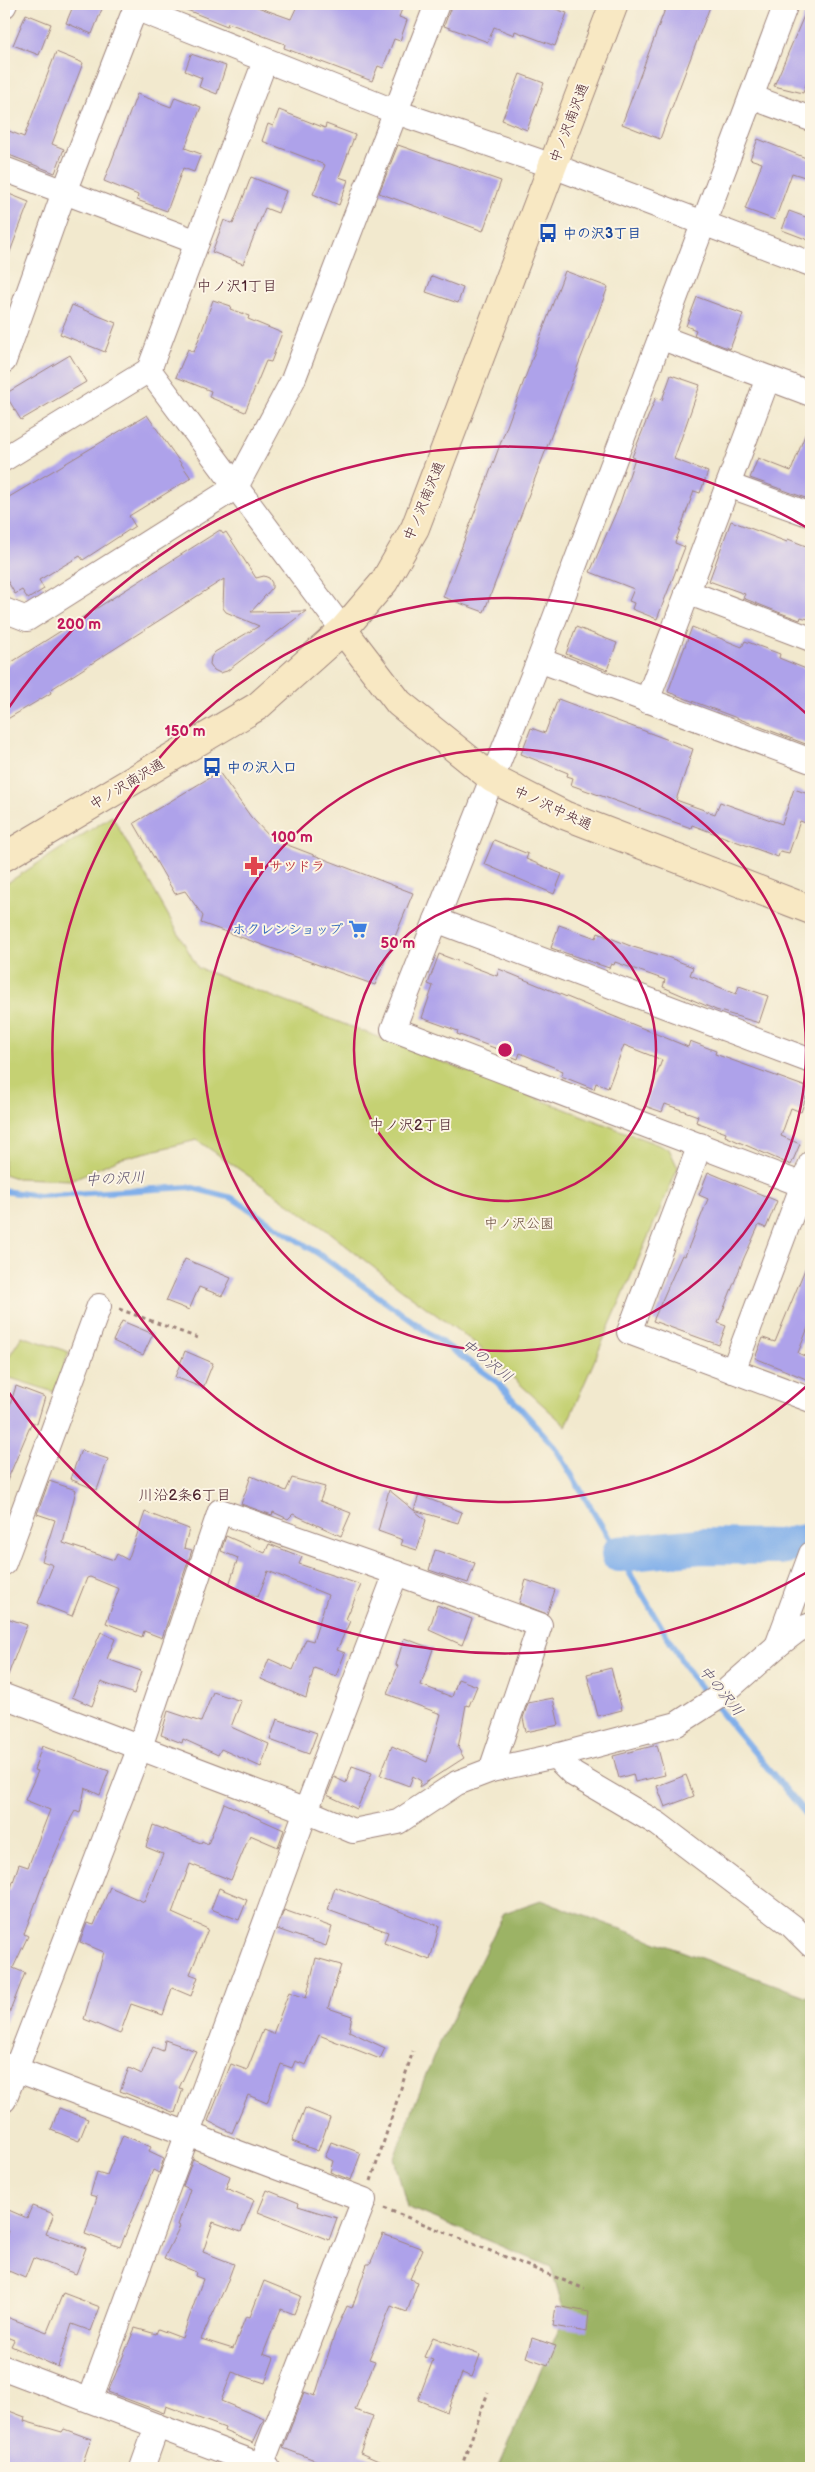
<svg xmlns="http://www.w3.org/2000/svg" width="815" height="2472" font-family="'Balsamiq Sans','Klee One',sans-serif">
  <rect width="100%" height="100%" fill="#fcf5e5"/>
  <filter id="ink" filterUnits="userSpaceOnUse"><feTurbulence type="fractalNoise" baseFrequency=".02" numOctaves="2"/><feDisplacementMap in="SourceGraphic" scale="10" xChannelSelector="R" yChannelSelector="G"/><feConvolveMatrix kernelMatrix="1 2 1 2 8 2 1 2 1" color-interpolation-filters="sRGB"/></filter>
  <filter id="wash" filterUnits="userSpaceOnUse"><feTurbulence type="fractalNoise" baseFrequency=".0096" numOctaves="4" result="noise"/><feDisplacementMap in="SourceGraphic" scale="20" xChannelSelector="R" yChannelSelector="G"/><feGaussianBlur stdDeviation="1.12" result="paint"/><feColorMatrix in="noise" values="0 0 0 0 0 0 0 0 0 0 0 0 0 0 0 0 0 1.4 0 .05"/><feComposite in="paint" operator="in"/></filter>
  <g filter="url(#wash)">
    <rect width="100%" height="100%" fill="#f2e9ce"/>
    <g fill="#c5d173" stroke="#88784f">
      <polygon points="112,816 198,968 669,1149 678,1168 566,1426 475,1343 401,1289 325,1229 197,1140 119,1159 71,1180 16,1178 4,1174 4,885"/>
      <polygon points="22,1336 69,1352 54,1392 4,1376 4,1364"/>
    </g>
    <polygon fill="#9cb365" stroke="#736948" points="541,1900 811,1998 811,2468 498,2468 565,2315 551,2267 407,2207 394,2158 433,2057 504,1913"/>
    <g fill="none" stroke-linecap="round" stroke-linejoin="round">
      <polyline stroke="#80afea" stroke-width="6" points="4,1191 39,1196 189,1187 232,1198 319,1254 497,1382 555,1447 690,1675 811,1820"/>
      <polyline stroke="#80afea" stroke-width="36" points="619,1554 701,1546 779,1547 811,1541"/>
    </g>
    <g id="blocks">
      <g fill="#aea2ea">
        <polygon points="74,4 104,4 92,34 66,23"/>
        <polygon points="172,4 249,4 291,19 298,4 388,4 402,9 399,17 407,20 400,41 394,39 383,68 378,66 372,81 284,48 285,44 228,23 227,26"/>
        <polygon points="452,4 541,4 567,13 555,46 515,31 514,35 494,27 488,42 444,26"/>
        <polygon points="667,4 711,4 660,139 622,124"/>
        <polygon points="809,4 811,4 811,69 803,93 774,86"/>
        <polygon points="26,14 51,24 39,55 13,45"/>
        <polygon points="56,52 83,63 52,144 64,149 55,173 4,153 4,129 24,137"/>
        <polygon points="191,54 226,66 217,94 199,87 202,78 185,71"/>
        <polygon points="520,74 544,83 527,130 502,120"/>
        <polygon points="137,94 171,107 175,97 201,107 185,148 201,154 194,172 183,168 167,211 137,200 138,195 104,181"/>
        <polygon points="279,110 325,128 326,124 355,135 339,177 348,180 339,205 313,194 325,165 262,141 268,124 273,126"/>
        <polygon points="758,139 811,160 811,179 792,173 775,220 745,209 762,163 750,159"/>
        <polygon points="398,145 501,181 483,231 379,193"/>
        <polygon points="251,177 286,191 278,213 265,208 243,264 212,252 224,220 233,224"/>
        <polygon points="4,192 29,202 5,265 4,264"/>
        <polygon points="789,211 811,219 811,241 782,230"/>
        <polygon points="565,271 608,287 484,612 443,597"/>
        <polygon points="432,276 463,288 458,303 426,292"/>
        <polygon points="697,297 743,314 730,349 694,335 696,330 686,326"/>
        <polygon points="213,300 231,306 230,309 249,316 248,319 282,333 271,362 266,361 245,412 209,397 211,391 176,377 188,349 194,352"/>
        <polygon points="72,305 116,323 105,352 60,334"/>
        <polygon points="70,355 86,382 21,420 5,394"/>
        <polygon points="671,375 700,385 674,459 708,472 700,493 694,491 675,543 685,547 657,619 632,609 634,603 629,601 634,589 590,572 620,503 635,458 632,457 656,397 662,400"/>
        <polygon points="147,415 191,478 129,516 135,526 83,560 80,556 39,580 44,589 28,599 22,590 15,594 4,575 4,500"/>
        <polygon points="810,422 811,500 750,478 758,458 791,471"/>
        <polygon points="731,521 787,542 788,539 811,548 811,610 808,619 801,617 800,620 778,612 743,598 745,594 709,581"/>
        <polygon points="220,530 223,534 226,532 256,578 264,576 269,578 272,583 272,588 251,612 306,611 227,671 220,673 214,670 210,664 211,657 215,652 259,626 226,612 223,608 224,579 50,690 51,693 4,721 4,667"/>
        <polygon points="576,627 617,643 607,670 566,654"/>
        <polygon points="692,627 742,647 745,641 780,654 779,658 811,671 811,746 668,692"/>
        <polygon points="558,699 693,749 676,800 715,814 720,802 782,824 794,789 811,795 811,825 800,821 789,853 780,851 778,857 692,825 691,828 571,785 573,778 567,776 568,773 521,754 531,728 545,733"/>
        <polygon points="219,772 251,817 272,839 413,893 375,985 201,923 203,916 185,891 175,894 134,823"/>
        <polygon points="494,840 528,854 526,859 562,874 554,894 484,864"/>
        <polygon points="559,925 596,938 598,933 633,947 670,958 693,967 690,975 736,994 739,986 768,996 759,1023 716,1010 663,987 665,980 615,962 614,965 611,964 609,968 551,948"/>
        <polygon points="439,954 497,976 499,969 688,1047 690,1041 716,1051 715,1054 809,1088 801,1112 791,1108 781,1136 800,1144 791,1165 725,1136 726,1133 696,1122 698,1116 665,1104 662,1112 645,1106 662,1060 624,1045 608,1088 596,1083 594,1089 561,1076 563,1071 520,1053 518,1059 499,1052 500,1050 457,1034 458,1031 422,1018 433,986 428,984"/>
        <polygon points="708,1172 777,1201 766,1228 759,1225 744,1258 718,1323 726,1326 719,1345 653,1321 682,1255 685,1256 708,1199 699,1195"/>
        <polygon points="810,1257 811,1320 798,1353 811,1359 811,1381 755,1358 763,1338 775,1342"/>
        <polygon points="185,1259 231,1278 222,1296 199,1287 189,1310 166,1301"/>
        <polygon points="122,1321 153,1334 143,1355 113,1341"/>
        <polygon points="185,1351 213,1363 203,1388 175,1377"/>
        <polygon points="16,1386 45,1397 37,1424 32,1422 4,1488 4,1424"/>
        <polygon points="81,1450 108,1459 97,1490 70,1479"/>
        <polygon points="251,1476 286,1491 292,1478 325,1487 320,1501 351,1513 341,1536 293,1514 288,1519 273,1512 272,1515 241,1504"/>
        <polygon points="49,1481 76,1490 63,1543 114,1560 117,1554 128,1560 145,1512 189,1529 184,1548 192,1550 162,1638 144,1631 142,1637 106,1623 119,1589 90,1577 87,1578 72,1616 38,1603 53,1565 42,1561 55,1520 37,1514"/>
        <polygon points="389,1490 426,1520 417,1550 401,1545 403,1540 378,1531"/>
        <polygon points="419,1495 462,1512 458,1523 414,1510"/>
        <polygon points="226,1536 265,1553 269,1544 302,1557 299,1564 361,1585 346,1619 350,1621 337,1650 345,1653 336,1676 314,1668 306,1698 261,1679 269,1659 293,1670 306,1639 313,1641 328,1595 268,1571 258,1597 229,1585 238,1558 221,1551"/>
        <polygon points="435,1550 475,1563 468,1583 429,1570"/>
        <polygon points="526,1580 555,1590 547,1614 519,1603"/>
        <polygon points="437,1605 472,1619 462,1645 429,1630"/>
        <polygon points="4,1617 27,1625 5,1683 4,1683"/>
        <polygon points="101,1632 115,1639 107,1659 141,1671 134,1694 101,1682 92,1706 72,1697"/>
        <polygon points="404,1638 433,1649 421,1685 452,1697 458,1679 477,1686 469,1706 466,1705 458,1748 464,1758 419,1787 421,1781 413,1776 409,1786 380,1775 392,1746 427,1762 441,1714 387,1694 398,1666 396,1665"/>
        <polygon points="611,1668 622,1710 598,1716 587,1674"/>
        <polygon points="213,1692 241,1701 231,1727 269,1744 261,1767 221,1749 218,1755 183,1739 182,1743 161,1735 168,1711 201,1722"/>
        <polygon points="553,1698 559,1725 526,1732 523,1718 528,1703"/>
        <polygon points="277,1719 317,1733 309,1754 270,1740"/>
        <polygon points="657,1745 665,1775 635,1782 633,1774 619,1778 613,1756"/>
        <polygon points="42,1746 109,1771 100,1795 85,1788 80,1813 75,1811 71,1818 46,1875 24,1934 28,1936 13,1968 25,1973 5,2024 4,1888 10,1891 19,1864 28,1867 50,1810 25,1800 38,1771 34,1770"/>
        <polygon points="352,1766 372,1773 357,1809 327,1795 334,1777 346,1783"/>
        <polygon points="686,1775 694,1796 665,1807 657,1786"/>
        <polygon points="224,1803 284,1830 278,1847 250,1835 231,1880 190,1864 172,1913 208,1929 190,1974 198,1977 191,1996 172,1988 163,2015 131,2004 120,2034 84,2019 104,1952 80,1942 87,1923 94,1925 110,1887 144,1902 163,1854 146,1847 153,1825 201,1843 202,1841 208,1844"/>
        <polygon points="335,1887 439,1926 430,1960 384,1943 388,1932 328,1910"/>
        <polygon points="219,1888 247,1900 239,1920 211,1909"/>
        <polygon points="284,1910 332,1927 326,1946 277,1929"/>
        <polygon points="316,1958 341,1965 328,2008 352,2016 349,2031 385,2048 380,2059 319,2035 306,2065 295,2061 292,2068 281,2064 267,2103 248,2095 232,2133 208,2121 231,2064 247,2070 263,2030 273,2034 289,1992 306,1998"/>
        <polygon points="165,2040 196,2051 179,2088 183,2089 175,2113 120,2091 129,2068 142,2074 153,2047 163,2051"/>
        <polygon points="59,2108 88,2119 79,2141 51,2130"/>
        <polygon points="305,2108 330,2118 318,2151 292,2141"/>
        <polygon points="123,2135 151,2147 149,2151 164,2158 159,2173 153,2170 120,2247 85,2234 97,2197 90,2195 97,2172 107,2175"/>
        <polygon points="331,2142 361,2153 351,2180 330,2172 333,2161 325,2157"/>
        <polygon points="193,2159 230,2176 226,2188 254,2200 241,2232 213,2222 203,2252 234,2264 225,2288 201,2339 233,2349 246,2316 250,2317 264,2281 301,2296 294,2314 281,2309 263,2354 274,2358 265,2383 232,2372 221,2401 264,2419 253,2443 224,2431 225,2428 166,2406 164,2413 108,2392 135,2328 156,2334 158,2329 182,2338 203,2279 195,2276 196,2272 164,2258 180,2226 178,2225 190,2189 183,2186"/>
        <polygon points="267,2190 299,2203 298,2206 337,2218 329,2240 258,2212"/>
        <polygon points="32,2206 54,2214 46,2234 86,2248 76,2274 33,2258 25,2278 4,2269 4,2242 8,2231 4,2229 4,2208 27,2218"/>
        <polygon points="383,2234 423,2249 410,2279 418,2282 407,2312 391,2306 369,2359 375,2361 355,2410 373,2416 360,2453 395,2468 336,2468 283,2448 304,2392 315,2396 336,2330 347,2306 352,2308 367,2264 370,2264"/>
        <polygon points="63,2293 100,2307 91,2331 72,2324 58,2367 11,2346 14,2340 4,2336 4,2316 47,2332"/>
        <polygon points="556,2306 589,2312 587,2332 553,2326"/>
        <polygon points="433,2337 480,2355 472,2377 462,2373 447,2412 418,2400 433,2360 424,2357"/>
        <polygon points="532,2338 556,2346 548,2365 526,2357"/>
        <polygon points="4,2409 25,2417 24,2421 62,2432 64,2429 91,2439 81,2468 4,2468"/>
      </g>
    </g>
  </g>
  <g filter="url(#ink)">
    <use href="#blocks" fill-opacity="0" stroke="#9e847c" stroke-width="1"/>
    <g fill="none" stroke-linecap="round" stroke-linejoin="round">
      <g stroke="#9e847c" stroke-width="26">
        <g id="street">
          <polyline points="786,4 539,660 393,1029 803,1185"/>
          <polyline points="4,6 5,4"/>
          <polyline points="135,8 396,112 553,166 811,264"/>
          <polyline points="265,61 149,370 343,630"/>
          <polyline points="751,97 811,119"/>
          <polyline points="4,169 197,242"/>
          <polyline points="660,337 811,394"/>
          <polyline points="4,361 64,192 137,4"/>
          <polyline points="4,459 149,370"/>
          <polyline points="728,485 811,515"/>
          <polyline points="687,592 811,639"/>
          <polyline points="4,610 27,619 236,487 293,380 437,4"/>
          <polyline points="539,660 811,761"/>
          <polyline points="647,701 768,378"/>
          <polyline points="436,920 811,1061"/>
          <polyline points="700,1145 629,1332 811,1400"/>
          <polyline points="733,1371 811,1163"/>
          <polyline points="4,1563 99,1306"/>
          <polyline points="396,1573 540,1625 491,1770"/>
          <polyline points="777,1646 811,1554"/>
          <polyline points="4,1696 306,1811 353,1831 398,1822 457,1783 491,1770 555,1756 677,1724 719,1697 777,1646 798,1630 811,1625"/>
          <polyline points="555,1756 573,1774 658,1824 792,1926 811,1945"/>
          <polyline points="4,2065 364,2200 261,2466"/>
          <polyline points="4,2100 140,1747 220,1511 396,1573 306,1811 90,2400"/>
          <polyline points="4,2368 268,2468"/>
          <polyline points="142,2468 157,2426"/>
        </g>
      </g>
      <g stroke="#9e847c" stroke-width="30">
        <g id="secondary">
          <polyline points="343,630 399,703 493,779 564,815 811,910"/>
          <polyline points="4,857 258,706 343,630 384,582 415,528 614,4"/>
        </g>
      </g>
      <g stroke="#9e847c" stroke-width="3" stroke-dasharray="4 4" stroke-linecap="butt">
        <polyline points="119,1309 198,1338"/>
        <polyline points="371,2181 413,2051"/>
        <polyline points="384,2208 585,2289"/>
        <polyline points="461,2468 488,2392"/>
      </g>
      <use href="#street" stroke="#fff" stroke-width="24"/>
      <use href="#secondary" stroke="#f8e8c3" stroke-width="28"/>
    </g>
  </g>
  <g fill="none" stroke="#c2185b" stroke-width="2.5">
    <circle cx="505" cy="1050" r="151"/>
    <circle cx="505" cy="1050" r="301"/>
    <path d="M810 1383A452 452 0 1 1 810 717"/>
    <path d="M811 1570A603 603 0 0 1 5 1387M5 713A603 603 0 0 1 811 530"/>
  </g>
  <defs>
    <g id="bus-bare" transform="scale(1.5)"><path d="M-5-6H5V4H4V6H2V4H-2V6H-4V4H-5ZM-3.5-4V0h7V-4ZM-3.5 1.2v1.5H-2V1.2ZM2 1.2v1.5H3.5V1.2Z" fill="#1a4fb4" stroke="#fcf5e5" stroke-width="2.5" paint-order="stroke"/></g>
    <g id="pharmacy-bare" transform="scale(1.5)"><path d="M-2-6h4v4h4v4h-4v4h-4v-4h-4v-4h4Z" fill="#e0444e" stroke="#fcf5e5" stroke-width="2.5" paint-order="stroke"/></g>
    <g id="supermarket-bare" transform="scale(1.5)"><path d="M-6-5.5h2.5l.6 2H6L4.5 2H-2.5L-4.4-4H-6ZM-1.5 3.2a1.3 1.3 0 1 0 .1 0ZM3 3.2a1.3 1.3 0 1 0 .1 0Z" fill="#3f7fe0" stroke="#fcf5e5" stroke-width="2.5" paint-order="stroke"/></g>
  </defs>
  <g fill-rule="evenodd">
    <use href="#bus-bare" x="548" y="233"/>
    <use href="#bus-bare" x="212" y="767"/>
    <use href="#pharmacy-bare" x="254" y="866"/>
    <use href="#supermarket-bare" x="358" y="929"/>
  </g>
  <g text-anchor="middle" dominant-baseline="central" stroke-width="4" stroke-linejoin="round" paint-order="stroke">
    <g font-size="14" fill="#4a1f2b" stroke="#fcf5e5">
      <text transform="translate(569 123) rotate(-69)">中ノ沢南沢通</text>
      <text transform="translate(424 501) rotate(-67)">中ノ沢南沢通</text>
      <text transform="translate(127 784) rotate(-31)">中ノ沢南沢通</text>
      <text transform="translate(553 808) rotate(25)">中ノ沢中央通</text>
    </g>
    <g font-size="14" font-weight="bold" fill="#164399" stroke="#fcf5e5" text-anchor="start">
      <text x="563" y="233">中の沢3丁目</text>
      <text x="227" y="767">中の沢入口</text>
    </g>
    <g font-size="14" font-weight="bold" fill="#be3a42" stroke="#fcf5e5" text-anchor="start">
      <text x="269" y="866">サツドラ</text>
    </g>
    <g font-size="14" font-weight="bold" fill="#366cbe" stroke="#fcf5e5" text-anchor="end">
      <text x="343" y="929">ホクレンショップ</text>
    </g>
    <g font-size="14" fill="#694c3d" stroke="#fcf5e5">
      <text x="519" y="1223">中ノ沢公園</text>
    </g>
    <g font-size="15" fill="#4a1f2b" stroke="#fcf5e5">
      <text x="237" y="286">中ノ沢1丁目</text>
      <text x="411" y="1125">中ノ沢2丁目</text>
      <text x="185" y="1495">川沿2条6丁目</text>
    </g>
    <g font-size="15" font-style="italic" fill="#5d516e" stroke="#fcf5e5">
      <text transform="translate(115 1179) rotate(-3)">中の沢川</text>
      <text transform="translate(487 1361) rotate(38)">中の沢川</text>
      <text transform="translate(721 1691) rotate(51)">中の沢川</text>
    </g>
  </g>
  <circle cx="505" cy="1050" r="8" fill="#c2185b" stroke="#fcf5e5" stroke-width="2.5"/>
  <g font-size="15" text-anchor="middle" font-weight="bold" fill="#c2185b" stroke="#fcf5e5" stroke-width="4" stroke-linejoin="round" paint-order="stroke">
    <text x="79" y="629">200 m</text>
    <text x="185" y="736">150 m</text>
    <text x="292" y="842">100 m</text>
    <text x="398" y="948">50 m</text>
  </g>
  <rect width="815" height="2472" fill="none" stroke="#fcf5e5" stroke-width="20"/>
</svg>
